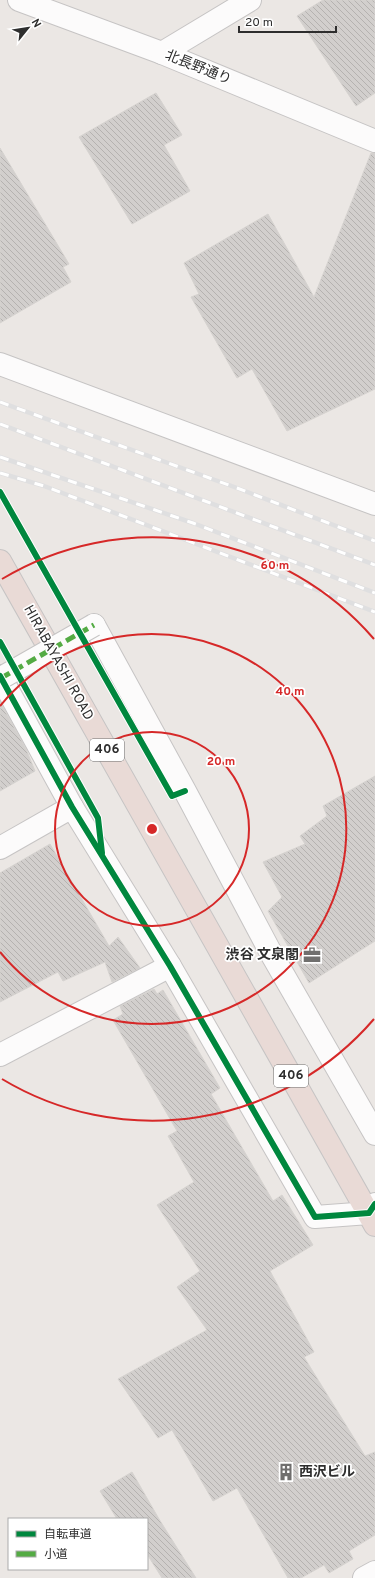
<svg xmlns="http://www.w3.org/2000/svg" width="375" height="1578" font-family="Overpass,'Noto Sans JP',sans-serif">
  <defs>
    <pattern id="building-back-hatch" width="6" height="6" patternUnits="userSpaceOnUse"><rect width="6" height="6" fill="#d2cfcd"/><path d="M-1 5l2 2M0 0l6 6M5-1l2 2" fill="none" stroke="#b5b2b0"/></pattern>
  </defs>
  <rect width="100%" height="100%" fill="#ebe7e4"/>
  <g fill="url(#building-back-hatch)" stroke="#d6d3d0">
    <polygon points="323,0 375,0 375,93 356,106 297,16"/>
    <polygon points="156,93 182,135 164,145 190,191 132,224 79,137"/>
    <polygon points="0,148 69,264 63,267 71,282 0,323"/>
    <polygon points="371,153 375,153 375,389 287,431 252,369 237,378 191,297 199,294 184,263 268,214 314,297"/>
    <polygon points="0,702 26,749 35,771 0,791"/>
    <polygon points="375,776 375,941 309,983 268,911 282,897 263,862 305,844 300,836 327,816 323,806"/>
    <polygon points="50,844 109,946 118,937 140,968 112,982 105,962 63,981 58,972 0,1002 0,873"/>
    <polygon points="154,989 157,994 163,990 220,1088 211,1094 273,1201 282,1195 313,1245 270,1271 314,1352 304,1357 365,1456 375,1452 375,1535 349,1551 353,1559 329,1573 324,1565 301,1578 288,1578 237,1488 213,1501 172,1430 158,1438 118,1379 207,1330 177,1287 200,1271 157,1205 194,1182 168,1136 177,1131 113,1020 123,1014 120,1006"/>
    <polygon points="132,1472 159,1519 196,1578 162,1578 147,1554 147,1519 117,1519 100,1491"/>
  </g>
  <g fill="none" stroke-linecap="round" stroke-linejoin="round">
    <g stroke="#c6c4c4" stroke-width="24">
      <g id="minor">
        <polyline points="19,0 162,53 375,141"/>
        <polyline points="162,53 250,0"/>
        <polyline points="0,364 375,504"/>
        <polyline points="94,625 185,791 272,955 375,1134"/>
        <polyline points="0,676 72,807 170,966 315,1217 369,1213 375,1204"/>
        <polyline points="0,848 72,807"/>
        <polyline points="0,1055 170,966"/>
        <polyline points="364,1578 375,1572"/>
      </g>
    </g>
    <g stroke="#c6c4c4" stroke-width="24">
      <polyline id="highway" points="0,561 375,1225"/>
    </g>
    <use href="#minor" stroke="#fcfbfb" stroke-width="22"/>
    <use href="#highway" stroke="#e9dad6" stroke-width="22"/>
    <g stroke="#dfdfe0" stroke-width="4.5">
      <g id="rail">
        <polyline points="0,402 237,488 375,541"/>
        <polyline points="0,424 375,565"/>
        <polyline points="0,457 193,523 375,593"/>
        <polyline points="0,473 44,486 375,612"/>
      </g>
    </g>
    <use href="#rail" stroke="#fff" stroke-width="3" stroke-dasharray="9" stroke-linecap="butt"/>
    <g stroke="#c6c4c4" stroke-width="24" stroke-linecap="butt">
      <polyline id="minor-bridge" points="1,678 94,625"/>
    </g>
    <use href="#minor-bridge" stroke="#fcfbfb" stroke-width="22"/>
    <polyline stroke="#54ab44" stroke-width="5" stroke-dasharray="10 5" stroke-linecap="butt" points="1,678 94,625"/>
    <g stroke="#fff" stroke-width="8">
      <g id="cycleway">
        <polyline points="0,492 172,796 185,791"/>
        <polyline points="0,642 98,818 102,853"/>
        <polyline points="0,676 72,807 170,966 315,1217 369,1213 375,1204"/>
      </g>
    </g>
    <use href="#cycleway" stroke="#00873e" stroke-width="6"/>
  </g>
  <g fill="none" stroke="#d62828" stroke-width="2">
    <circle cx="152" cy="829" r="97"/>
    <path d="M0 706A195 195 0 1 1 0 952"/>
    <path d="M374 1019A292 292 0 0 1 2 1079M2 579A292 292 0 0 1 374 639"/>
  </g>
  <defs>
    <g id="office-bare" transform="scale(1.38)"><path d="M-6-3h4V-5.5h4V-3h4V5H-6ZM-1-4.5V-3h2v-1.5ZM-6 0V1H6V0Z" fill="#706f6e" stroke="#fff" stroke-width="2.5" paint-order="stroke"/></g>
    <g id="building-bare" transform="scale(1.38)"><path d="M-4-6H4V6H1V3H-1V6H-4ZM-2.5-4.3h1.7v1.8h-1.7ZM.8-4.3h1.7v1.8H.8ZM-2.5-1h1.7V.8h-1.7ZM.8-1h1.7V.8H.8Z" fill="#706f6e" stroke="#fff" stroke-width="2.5" paint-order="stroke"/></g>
  </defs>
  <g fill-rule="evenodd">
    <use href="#office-bare" x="312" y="955"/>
    <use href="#building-bare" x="286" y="1472"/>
  </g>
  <g text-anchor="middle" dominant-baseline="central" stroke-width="3.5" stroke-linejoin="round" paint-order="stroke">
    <g fill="#fff" stroke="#6d6d6d" stroke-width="1">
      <rect x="90" y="739" width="34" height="22" rx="3"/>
      <rect x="274" y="1065" width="34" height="22" rx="3"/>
    </g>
    <g font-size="13" font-weight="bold" fill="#2e2e2e">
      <text x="107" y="750">406</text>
      <text x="291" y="1076">406</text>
    </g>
    <g font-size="14" fill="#2e2e2e" stroke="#fff">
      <text transform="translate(198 68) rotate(22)">北長野通り</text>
      <text transform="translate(58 663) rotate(61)">HIRABAYASHI ROAD</text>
    </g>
    <g font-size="14" font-weight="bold" fill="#2e2e2e" stroke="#fff" text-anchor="end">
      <text x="299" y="955">渋谷 文泉閣</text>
      <text x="299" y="1472" text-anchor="start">西沢ビル</text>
    </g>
  </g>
  <circle cx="152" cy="829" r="6" fill="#d62828" stroke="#fff" stroke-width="2"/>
  <g font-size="12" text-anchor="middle" font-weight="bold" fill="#d62828" stroke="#fff" stroke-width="3.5" stroke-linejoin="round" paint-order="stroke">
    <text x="275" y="569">60 m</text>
    <text x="290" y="695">40 m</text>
    <text x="221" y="765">20 m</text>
  </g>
  <rect x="8" y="1518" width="140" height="52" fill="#ffffff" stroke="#ababab"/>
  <rect x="16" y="1531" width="20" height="6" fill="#00873e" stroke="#ababab"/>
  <text x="44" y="1538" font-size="12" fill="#2e2e2e">自転車道</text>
  <rect x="16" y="1551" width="20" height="6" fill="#54ab44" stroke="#ababab"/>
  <text x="44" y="1558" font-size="12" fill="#2e2e2e">小道</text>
  <g transform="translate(28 28) rotate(60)" stroke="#ffffff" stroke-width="3" paint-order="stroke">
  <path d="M0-3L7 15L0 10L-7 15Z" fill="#2e2e2e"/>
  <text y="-6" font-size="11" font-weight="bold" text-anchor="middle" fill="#2e2e2e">N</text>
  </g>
  <path d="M239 26v6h97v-6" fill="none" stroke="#2e2e2e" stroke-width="2"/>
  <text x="245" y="26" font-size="12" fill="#2e2e2e" stroke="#ffffff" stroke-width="3" paint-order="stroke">20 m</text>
</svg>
